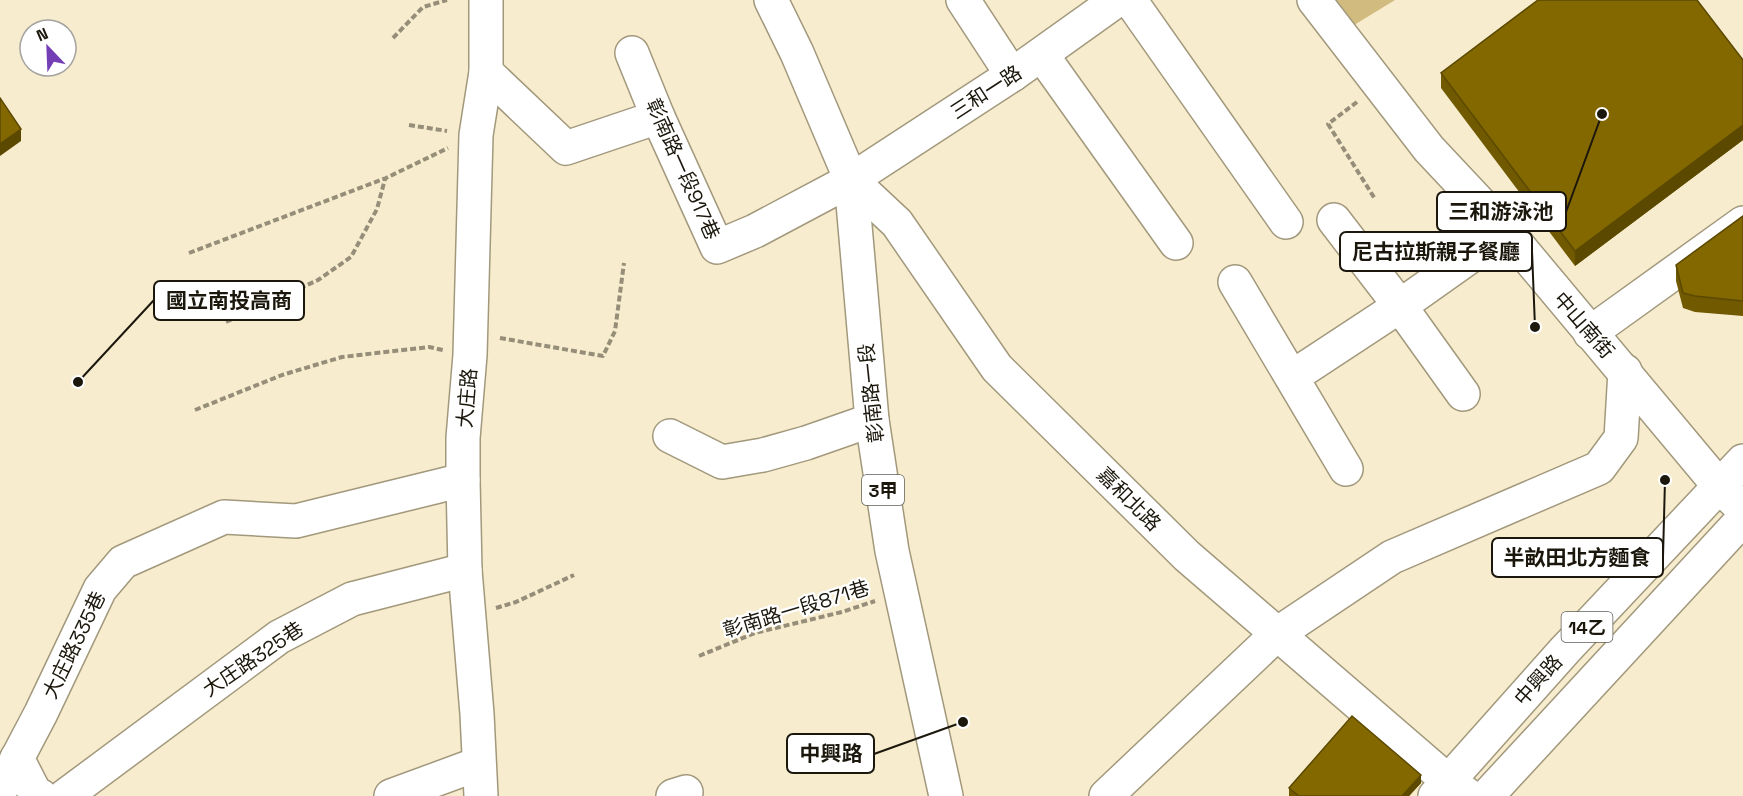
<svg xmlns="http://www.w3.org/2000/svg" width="1743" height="796" font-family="'Space Grotesk','Noto Sans TC',sans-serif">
  <rect width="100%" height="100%" fill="#f7ecce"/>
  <polygon fill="#d1bb7f" points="1324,0 1395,0 1346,30"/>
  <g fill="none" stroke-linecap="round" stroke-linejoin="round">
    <g stroke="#a2987c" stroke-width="36">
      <g id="minor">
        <polyline points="963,0 1012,75"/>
        <polyline points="1130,0 1286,222"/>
        <polyline points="1314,0 1429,149 1506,231 1720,487 1743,509"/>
        <polyline points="632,53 658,117 717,247 755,231 851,180 1012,75 1117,0"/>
        <polyline points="1042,55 1176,243"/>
        <polyline points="486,72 566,148 658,117"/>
        <polyline points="851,180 897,223 997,368 1187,556 1448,781 1469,796"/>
        <polyline points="1334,220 1400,306 1463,394"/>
        <polyline points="1235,282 1346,469"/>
        <polyline points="1590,333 1743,223"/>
        <polyline points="1292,377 1400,306 1506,231"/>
        <polyline points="670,436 722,462 763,455 806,443 872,420"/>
        <polyline points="17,758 36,795 41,796"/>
        <polyline points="0,791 41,713 100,589 123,562 224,517 296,521 463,480"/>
        <polyline points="65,796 279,637 352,599 465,570"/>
        <polyline points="391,796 478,764"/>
        <polyline points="481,796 477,714 465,570 463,480 463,438 470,355 476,135 486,72 486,0"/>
        <polyline points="673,796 686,792"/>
        <polyline points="1106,796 1277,634 1392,557 1599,468 1621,438 1625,371"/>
      </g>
    </g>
    <g stroke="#a2987c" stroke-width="36">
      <g id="major">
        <polyline points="771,0 797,53 851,180 872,420 892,551 946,796"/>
        <polyline points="1435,796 1565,650 1743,461"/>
        <polyline points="1487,796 1743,519"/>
      </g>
    </g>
    <g stroke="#968e79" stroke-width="4" stroke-dasharray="6 3" stroke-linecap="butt">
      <polyline points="393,38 423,7 447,0"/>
      <polyline points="1357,102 1328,124 1375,199"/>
      <polyline points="409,125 447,131"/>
      <polyline points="189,253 386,178 448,148"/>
      <polyline points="226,322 318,280 351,257 377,209 385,179"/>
      <polyline points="500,338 603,356 615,331 624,263"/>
      <polyline points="195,410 282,375 342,357 429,347 443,350"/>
      <polyline points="496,608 516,602 574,575"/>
      <polyline points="699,656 755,633 842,612 875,601"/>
    </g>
    <use href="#minor" stroke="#fff" stroke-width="33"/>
    <use href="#major" stroke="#fff" stroke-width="33"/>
  </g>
  <g fill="#715900">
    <polygon points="1743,60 1743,140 1575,266 1441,88 1441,73"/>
    <polygon points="1743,216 1743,316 1695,312 1683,308 1676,281 1676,265"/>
    <polygon points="1421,783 1409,796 1289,796 1289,788"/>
  </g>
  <g fill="#5c4900">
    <polygon points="1743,125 1743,140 1575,266 1575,251"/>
    <polygon points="21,129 21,141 0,156 0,144"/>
    <polygon points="1421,775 1421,783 1409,796 1402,796"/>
  </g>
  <g fill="#836800" stroke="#5c4900" stroke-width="1.5">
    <polygon points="1538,0 1697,0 1743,60 1743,125 1575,251 1441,73"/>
    <polygon points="0,98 21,129 0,144"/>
    <polygon points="1743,216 1743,301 1695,296 1683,293 1676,265"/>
    <polygon points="1352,716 1421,775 1402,796 1299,796 1289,788"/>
  </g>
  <g text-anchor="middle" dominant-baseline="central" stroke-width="4.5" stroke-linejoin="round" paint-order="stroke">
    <g fill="#fff" stroke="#5f5d55" stroke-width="1.5">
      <rect x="862" y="475" width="42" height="30" rx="4.5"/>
      <rect x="1561.5" y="612" width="51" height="30" rx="4.5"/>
    </g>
    <g font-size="18" font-weight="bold" fill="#1b170c">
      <text x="883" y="490">3甲</text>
      <text x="1587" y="627">14乙</text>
    </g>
    <g font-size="20" fill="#1b170c" stroke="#fff">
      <text transform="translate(986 92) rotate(-33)">三和一路</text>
      <text transform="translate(683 169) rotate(66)">彰南路一段917巷</text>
      <text transform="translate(1584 325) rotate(49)">中山南街</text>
      <text transform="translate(871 393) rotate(-96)">彰南路一段</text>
      <text transform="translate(467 398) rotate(-85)">大庄路</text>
      <text transform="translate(1129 499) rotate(45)">嘉和北路</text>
      <text transform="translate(796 609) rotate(-17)">彰南路一段871巷</text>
      <text transform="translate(74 645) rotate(-64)">大庄路335巷</text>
      <text transform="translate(253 659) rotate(-34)">大庄路325巷</text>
      <text transform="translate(1538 680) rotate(-48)">中興路</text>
    </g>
  </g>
  <path fill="none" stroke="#1b170c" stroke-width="2" d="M1602 114L1566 212M1535 327L1532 251M78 382L154 300M1665 480L1663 557M963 722L874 754"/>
  <g fill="#1b170c" stroke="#fff" stroke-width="2">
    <circle cx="1602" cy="114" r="6"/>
    <circle cx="1535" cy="327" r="6"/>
    <circle cx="78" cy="382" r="6"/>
    <circle cx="1665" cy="480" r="6"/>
    <circle cx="963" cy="722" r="6"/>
  </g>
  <g fill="#fff" stroke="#1b170c" stroke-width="2">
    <rect x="1437" y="192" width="129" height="39" rx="6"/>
    <rect x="1340" y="232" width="192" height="39" rx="6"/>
    <rect x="154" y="281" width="150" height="39" rx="6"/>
    <rect x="1492" y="538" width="171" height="39" rx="6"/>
    <rect x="787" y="734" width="87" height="39" rx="6"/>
  </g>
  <g font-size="21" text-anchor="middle" font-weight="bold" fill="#1b170c">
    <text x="1501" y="219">三和游泳池</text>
    <text x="1436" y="259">尼古拉斯親子餐廳</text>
    <text x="229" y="308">國立南投高商</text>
    <text x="1577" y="565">半畝田北方麵食</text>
    <text x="831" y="761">中興路</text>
  </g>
  <g transform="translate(48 48) rotate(337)"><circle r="28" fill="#ffffff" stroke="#a4a29e" stroke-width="1.5"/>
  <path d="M0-4.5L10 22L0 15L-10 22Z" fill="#743eb5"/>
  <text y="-9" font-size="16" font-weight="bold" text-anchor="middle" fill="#1b170c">N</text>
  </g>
</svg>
